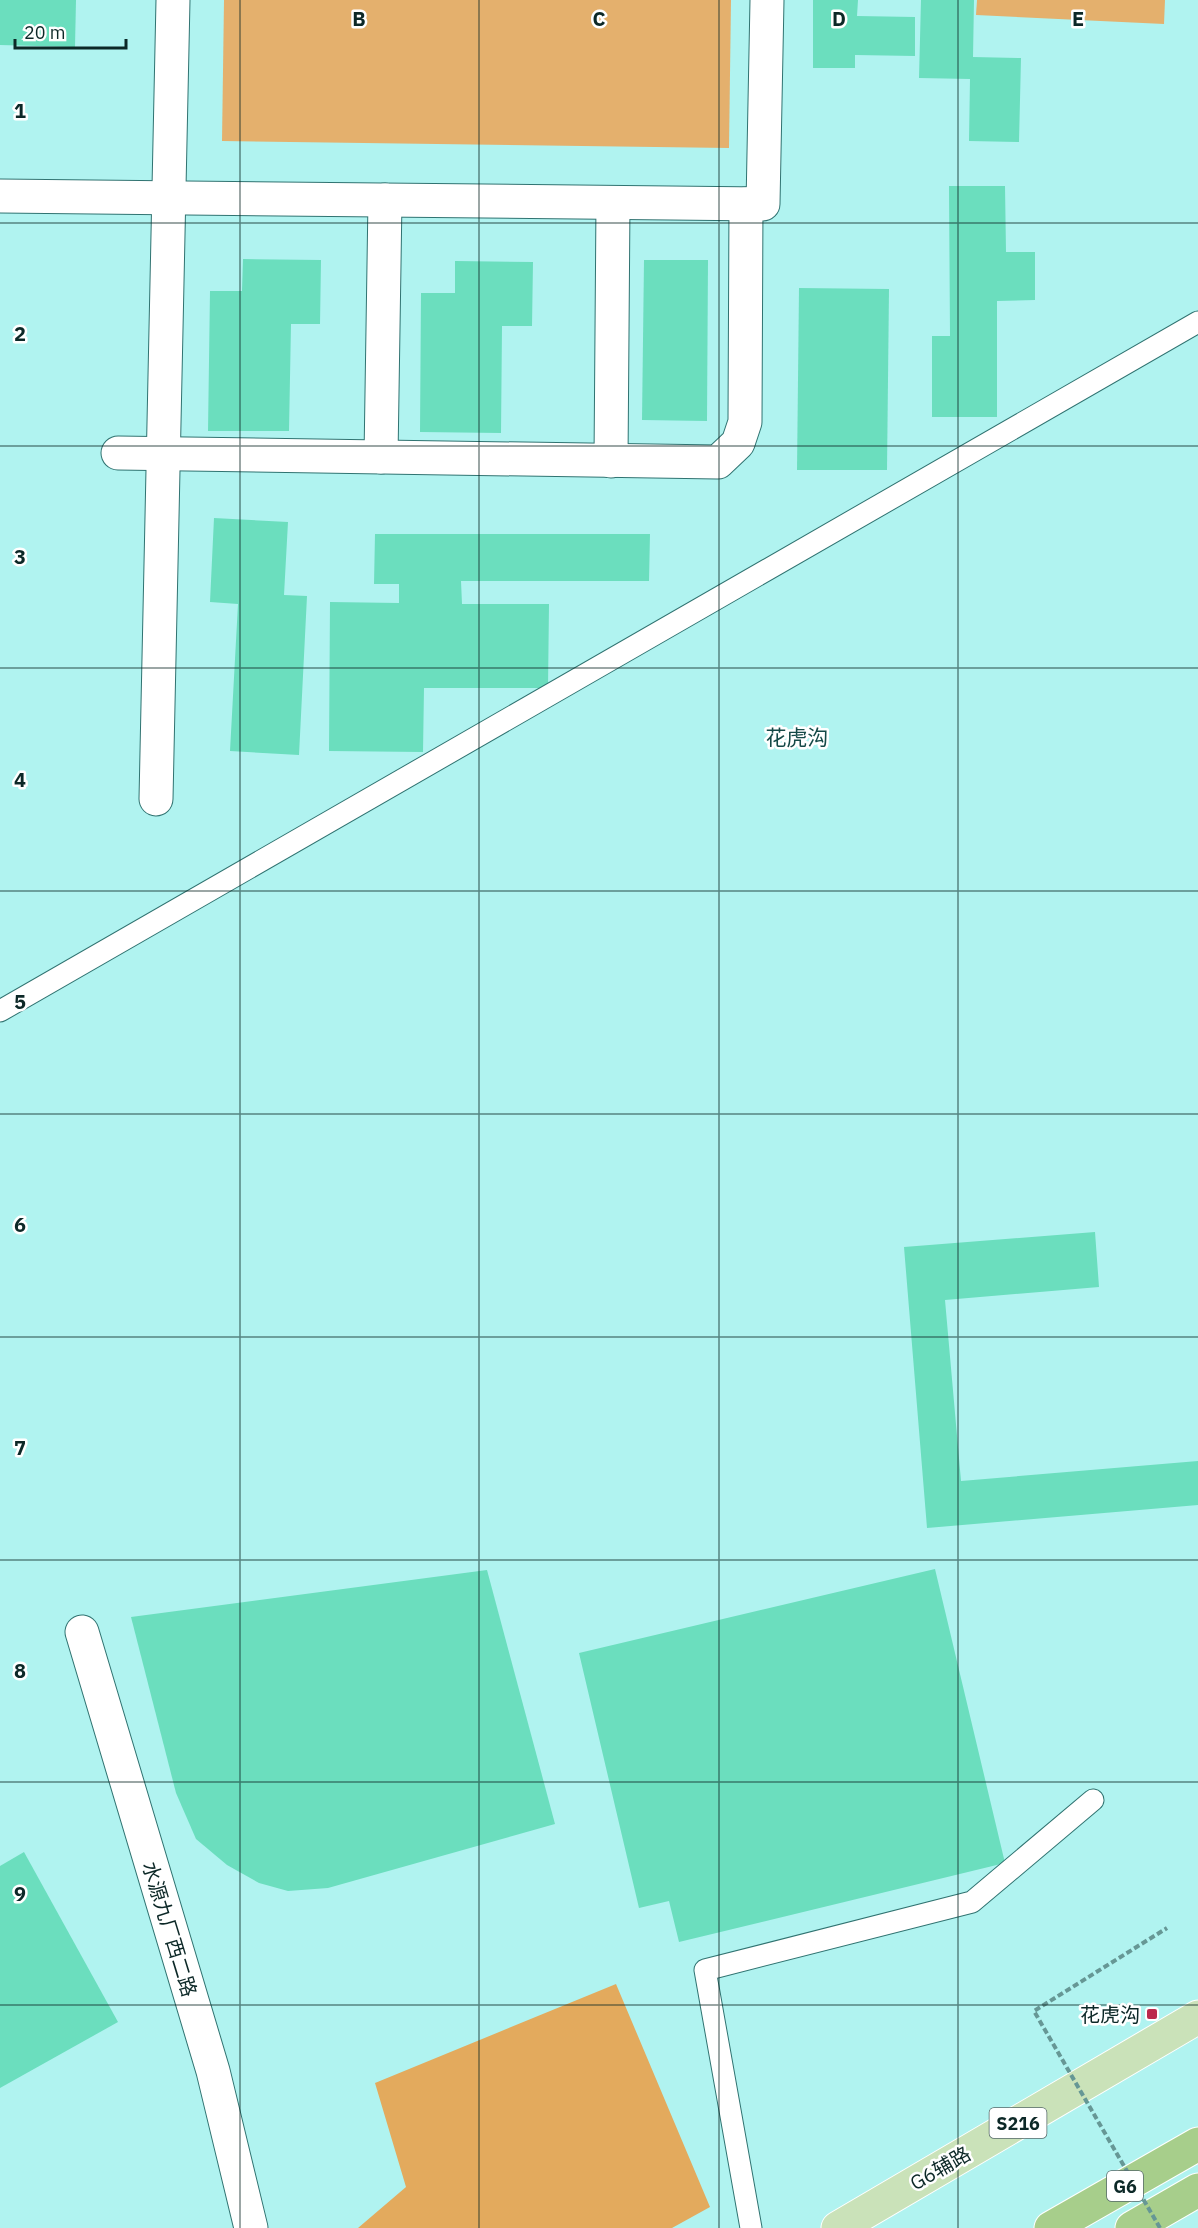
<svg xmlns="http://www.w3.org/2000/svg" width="1198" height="2228" font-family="'IBM Plex Sans','Noto Sans SC',sans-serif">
  <rect width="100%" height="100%" fill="#b0f3f0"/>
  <g fill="#e4b06d">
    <polygon points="224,0 731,0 729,148 222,141"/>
    <polygon points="977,0 1165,0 1164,24 976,15"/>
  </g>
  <polygon fill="#e3aa5d" points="616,1984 710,2207 672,2228 358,2228 406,2187 375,2083"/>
  <g fill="#6bdebe">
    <polygon points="0,0 76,0 75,47 0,45"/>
    <polygon points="813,0 858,0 857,16 915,17 915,56 855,55 855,68 813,68"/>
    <polygon points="921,0 974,0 973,57 1021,58 1019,142 969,141 970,79 919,78"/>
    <polygon points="949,186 1005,186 1006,252 1035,252 1035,300 997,301 997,417 932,417 932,336 950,336"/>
    <polygon points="243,259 321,260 320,324 291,324 289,431 208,431 210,291 242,291"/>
    <polygon points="644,260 708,260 707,421 642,420"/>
    <polygon points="455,261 533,262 532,326 502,326 501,433 420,432 421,293 455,293"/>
    <polygon points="799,288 889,289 887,470 797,470"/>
    <polygon points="214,518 288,522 284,595 307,596 299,755 230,751 238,604 210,602"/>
    <polygon points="375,534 650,534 649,581 461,581 462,604 549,604 548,688 424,688 423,752 329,751 330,602 399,603 399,584 374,584"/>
    <polygon points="1095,1232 1099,1287 945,1300 961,1481 1198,1461 1198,1505 927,1528 904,1247"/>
    <polygon points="935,1569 1005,1863 679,1942 669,1901 639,1908 579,1653"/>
    <polygon points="487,1570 555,1824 328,1888 288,1891 259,1883 227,1865 196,1839 176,1793 131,1617"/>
    <polygon points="24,1852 118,2022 0,2088 0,1866"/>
  </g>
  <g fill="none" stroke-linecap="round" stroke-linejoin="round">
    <g stroke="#307371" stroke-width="23">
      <g id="lane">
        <polyline points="0,1011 1198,322"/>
        <polyline points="751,2228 705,1970 972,1902 1093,1800"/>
      </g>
    </g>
    <g stroke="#307371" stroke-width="35">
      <g id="street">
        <polyline points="0,196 763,204 767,0"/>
        <polyline points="118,453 718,462 738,443 745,422 746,204"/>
        <polyline points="381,457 385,200"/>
        <polyline points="611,461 613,203"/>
        <polyline points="156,799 173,0"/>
        <polyline points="82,1632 213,2071 251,2228"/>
      </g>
    </g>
    <g stroke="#fff" stroke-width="35">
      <polyline id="primary" points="838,2228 1198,2017"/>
    </g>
    <g stroke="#fff" stroke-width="35">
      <g id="highway">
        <polyline points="1051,2228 1198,2144"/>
        <polyline points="1132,2228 1198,2190"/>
      </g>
    </g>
    <use href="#lane" stroke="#fff" stroke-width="21"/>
    <use href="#street" stroke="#fff" stroke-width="33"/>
    <use href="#primary" stroke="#cae2b9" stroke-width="33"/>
    <use href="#highway" stroke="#a7ce8b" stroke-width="33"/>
    <polyline stroke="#669795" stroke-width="4" stroke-dasharray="6 3" stroke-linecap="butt" points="1160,2228 1034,2011 1167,1928"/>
  </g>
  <path fill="none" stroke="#0c2827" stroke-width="1.5" stroke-opacity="0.55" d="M240,0V2228M479,0V2228M719,0V2228M958,0V2228M0,223H1198M0,446H1198M0,668H1198M0,891H1198M0,1114H1198M0,1337H1198M0,1560H1198M0,1782H1198M0,2005H1198"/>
  <rect fill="#bb2a4d" stroke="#fff" stroke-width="2" x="1146" y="2008" width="12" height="12" rx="3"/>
  <g text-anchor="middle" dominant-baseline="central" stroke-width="5" stroke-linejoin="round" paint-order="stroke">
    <g fill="#fff" stroke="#556868" stroke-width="1.5">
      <rect x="989.5" y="2108" width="57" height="30" rx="4.5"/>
      <rect x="1107" y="2171" width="36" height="30" rx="4.5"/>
    </g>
    <g font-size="18" font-weight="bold" fill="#0c2827">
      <text x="1018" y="2123">S216</text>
      <text x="1125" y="2186">G6</text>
    </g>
    <g font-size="20" fill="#0c2827" stroke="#fff">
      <text transform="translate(170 1929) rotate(73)">水源九厂西二路</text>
      <text transform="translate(940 2168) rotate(-30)">G6辅路</text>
    </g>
    <g font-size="20" fill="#0c2827" stroke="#fff" text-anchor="end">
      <text x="1140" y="2014">花虎沟</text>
    </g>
    <g font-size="21" fill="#144947" stroke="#fff">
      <text x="797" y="737">花虎沟</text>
    </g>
  </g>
  <g font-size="20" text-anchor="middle" font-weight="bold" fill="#0c2827" stroke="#fff" stroke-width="5" stroke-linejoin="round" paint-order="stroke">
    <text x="359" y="26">B</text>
    <text x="599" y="26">C</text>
    <text x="839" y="26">D</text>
    <text x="1078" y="26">E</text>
    <text x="20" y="118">1</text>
    <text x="20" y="341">2</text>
    <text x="20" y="564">3</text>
    <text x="20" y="787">4</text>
    <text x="20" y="1009">5</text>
    <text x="20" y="1232">6</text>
    <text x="20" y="1455">7</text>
    <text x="20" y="1678">8</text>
    <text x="20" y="1901">9</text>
  </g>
  <path d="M15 39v9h111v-9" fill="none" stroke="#0c2827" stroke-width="3"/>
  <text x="24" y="39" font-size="18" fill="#0c2827" stroke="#ffffff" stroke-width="4.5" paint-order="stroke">20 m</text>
</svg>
